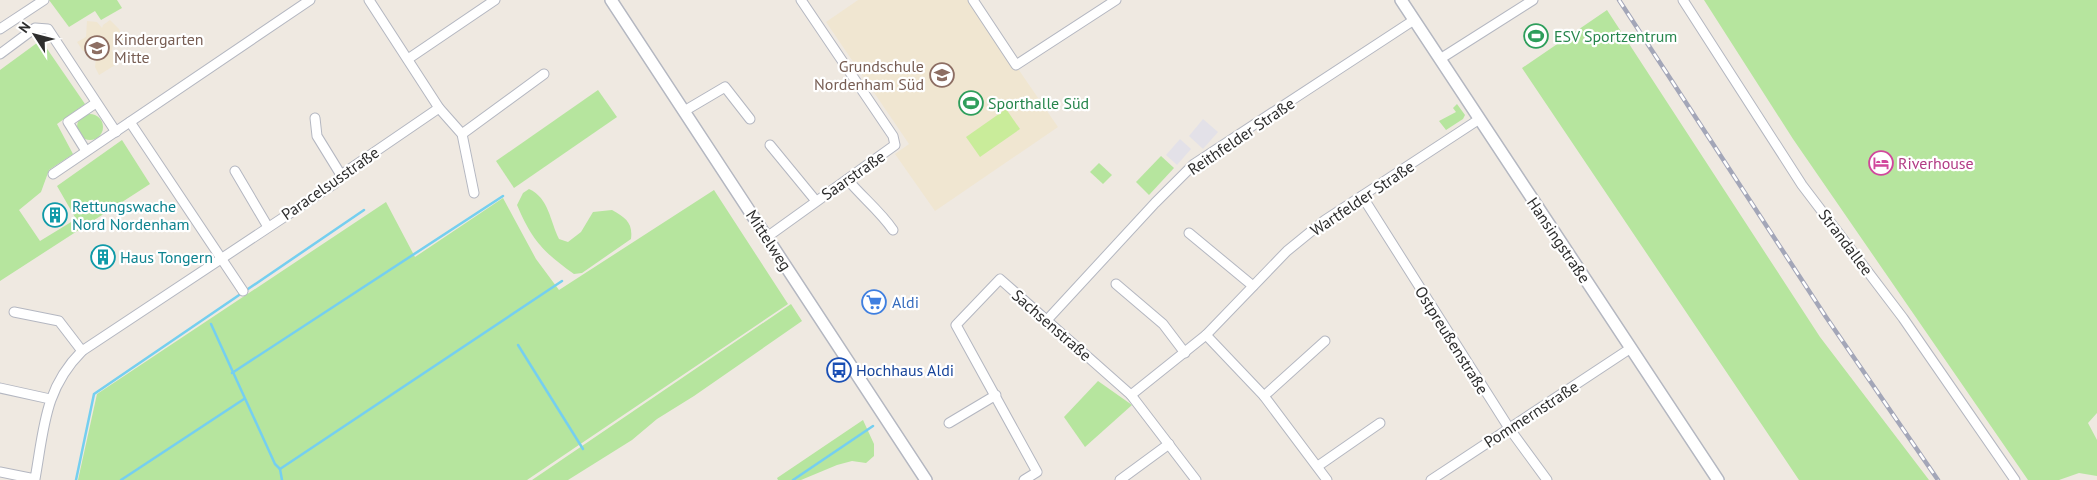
<svg xmlns="http://www.w3.org/2000/svg" width="2097" height="480" font-family="'PT Sans',sans-serif">
  <rect width="100%" height="100%" fill="#efe9e1"/>
  <g fill="#e3e1e8">
    <polygon points="1203,119 1218,132 1203,149 1189,136"/>
    <polygon points="1180,139 1191,149 1177,165 1166,155"/>
  </g>
  <g fill="#f0e6d1">
    <polygon points="858,0 971,0 1058,127 935,211 895,154 909,144 826,22"/>
    <polygon points="110,20 119,29 124,41 117,45 113,44 112,51 120,62 99,75 95,67 96,58 91,51 83,51 77,42 86,37 87,21 97,22 102,28 103,25"/>
  </g>
  <g fill="#b6e59e">
    <polygon points="49,0 117,0 122,8 101,20 95,11 69,27"/>
    <polygon points="1704,0 2097,0 2097,413 2088,423 2097,440 2097,476 2079,473 2059,480 2028,480 1793,139"/>
    <polygon points="1607,10 1820,337 1929,480 1799,480 1522,68"/>
    <polygon points="41,40 85,104 57,124 73,154 49,170 41,192 19,210 40,241 76,219 57,186 122,140 150,184 0,281 0,70"/>
    <polygon points="598,90 617,117 514,188 496,161"/>
    <polygon points="1457,104 1465,115 1463,119 1446,130 1439,121 1456,112 1453,108"/>
    <circle cx="90" cy="127" r="13"/>
    <polygon points="1161,156 1174,168 1149,195 1136,182"/>
    <polygon points="1099,163 1112,175 1103,184 1090,172"/>
    <path d="M529,189C549,198 550,221 559,239L568,242L581,232L593,212L612,210C626,218 633,223 631,239L582,273L574,274C543,252 532,240 517,205L523,193Z"/>
    <polygon points="714,190 788,304 527,480 78,480 97,394 386,202 415,257 503,198 536,259 559,290"/>
    <polygon points="791,304 802,321 694,396 657,419 632,440 568,480 532,480"/>
    <polygon points="1098,381 1132,405 1085,447 1064,417"/>
    <polygon points="863,420 874,444 874,456 866,463 852,461 837,465 801,480 778,480 777,478"/>
  </g>
  <polygon fill="#c9ec9a" points="1006,109 1020,129 980,157 966,137"/>
  <g fill="none" stroke-linecap="round" stroke-linejoin="round">
    <g stroke="#75cff0" stroke-width="2.5">
      <polyline points="211,324 275,464 280,469 282,480"/>
      <polyline points="518,345 583,449"/>
      <polyline points="232,373 503,196"/>
      <polyline points="280,469 562,281"/>
      <polyline points="76,480 94,394 364,210"/>
      <polyline points="121,480 244,399"/>
      <polyline points="793,480 873,426"/>
    </g>
    <g stroke="#b4b7c1" stroke-width="11">
      <g id="minor">
        <polyline points="369,0 439,108 462,134 474,193"/>
        <polyline points="973,0 1016,65 1116,0"/>
        <polyline points="1683,0 1802,185 1903,318 2015,480"/>
        <polyline points="0,29 44,0"/>
        <polyline points="0,54 35,28 48,29 116,132"/>
        <polyline points="408,59 495,0"/>
        <polyline points="1440,59 1533,0"/>
        <polyline points="686,110 725,87 750,119"/>
        <polyline points="315,118 317,136 341,175"/>
        <polyline points="130,122 243,291"/>
        <polyline points="462,134 544,74"/>
        <polyline points="770,145 816,201"/>
        <polyline points="86,151 68,122 96,103"/>
        <polyline points="235,171 268,227"/>
        <polyline points="53,174 310,0"/>
        <path d="M848,180C862,197 880,211 893,230"/>
        <polyline points="1362,196 1509,428 1547,480"/>
        <polyline points="1189,233 1253,286"/>
        <polyline points="767,237 895,145 893,136 801,0"/>
        <polyline points="1116,284 1163,324 1185,353"/>
        <polyline points="14,312 59,321 82,351"/>
        <polyline points="1047,320 1155,203 1194,164 1414,20"/>
        <polyline points="1206,335 1264,396 1327,480"/>
        <polyline points="0,388 50,399"/>
        <polyline points="1131,395 1206,335 1287,251 1325,220 1478,120"/>
        <polyline points="1264,396 1325,341"/>
        <polyline points="949,423 996,395"/>
        <polyline points="1318,466 1380,423"/>
        <path d="M0,472L35,479C44,429 44,389 82,351L334,184L341,175L439,108"/>
        <polyline points="1024,480 1037,472 956,325 1000,279 1131,395 1196,480"/>
        <polyline points="1120,480 1169,444"/>
        <polyline points="1431,480 1631,348"/>
      </g>
    </g>
    <g stroke="#b4b7c1" stroke-width="14">
      <g id="tertiary">
        <polyline points="611,0 926,480"/>
        <polyline points="1401,0 1718,480"/>
      </g>
    </g>
    <use href="#minor" stroke="#fff" stroke-width="9"/>
    <use href="#tertiary" stroke="#fff" stroke-width="11"/>
    <g stroke="#a3a6b8" stroke-width="4.5">
      <polyline id="rail" points="1619,0 1826,317 1938,480"/>
    </g>
    <use href="#rail" stroke="#fff" stroke-width="2.5" stroke-dasharray="8" stroke-linecap="butt"/>
  </g>
  <defs>
    <g id="stadium-ring" transform="scale(1.25)"><circle r="9.5" fill="#fff" stroke="#2e9e5b" stroke-width="1.5"/><path d="M0-5a6.5 5 0 1 0 0 10a6.5 5 0 1 0 0-10ZM-3.5-1.8h7v3.6h-7Z" fill="#2e9e5b"/></g>
    <g id="school-ring" transform="scale(1.25)"><circle r="9.5" fill="#fff" stroke="#8d6e63" stroke-width="1.5"/><path d="M0-5L7-2L0 1L-7-2ZM-4 1L0 2.5L4 1V4Q0 6-4 4Z" fill="#8d6e63"/></g>
    <g id="hotel-ring" transform="scale(1.25)"><circle r="9.5" fill="#fff" stroke="#d1479c" stroke-width="1.5"/><path d="M-6-4.5h1.5V1H6V5H4.5V3h-9V5H-6ZM-4 0a1.8 1.8 0 1 1 3.6 0ZM.5 0V-2.5h3Q6-2.5 6 0Z" fill="#d1479c"/></g>
    <g id="building-ring" transform="scale(1.25)"><circle r="9.5" fill="#fff" stroke="#0f9aa8" stroke-width="1.5"/><path d="M-4-6H4V6H1V3H-1V6H-4ZM-2.5-4.3h1.7v1.8h-1.7ZM.8-4.3h1.7v1.8H.8ZM-2.5-1h1.7V.8h-1.7ZM.8-1h1.7V.8H.8Z" fill="#0f9aa8"/></g>
    <g id="supermarket-ring" transform="scale(1.25)"><circle r="9.5" fill="#fff" stroke="#3f7fe0" stroke-width="1.5"/><path d="M-6-5.5h2.5l.6 2H6L4.5 2H-2.5L-4.4-4H-6ZM-1.5 3.2a1.3 1.3 0 1 0 .1 0ZM3 3.2a1.3 1.3 0 1 0 .1 0Z" fill="#3f7fe0"/></g>
    <g id="bus-ring" transform="scale(1.25)"><circle r="9.5" fill="#fff" stroke="#1a4fb4" stroke-width="1.5"/><path d="M-5-6H5V4H4V6H2V4H-2V6H-4V4H-5ZM-3.5-4V0h7V-4ZM-3.5 1.2v1.5H-2V1.2ZM2 1.2v1.5H3.5V1.2Z" fill="#1a4fb4"/></g>
  </defs>
  <g fill-rule="evenodd">
    <use href="#stadium-ring" x="1536" y="36"/>
    <use href="#school-ring" x="97" y="48"/>
    <use href="#school-ring" x="942" y="75"/>
    <use href="#stadium-ring" x="971" y="103"/>
    <use href="#hotel-ring" x="1881" y="163"/>
    <use href="#building-ring" x="55" y="215"/>
    <use href="#building-ring" x="103" y="257"/>
    <use href="#supermarket-ring" x="874" y="302"/>
    <use href="#bus-ring" x="839" y="370"/>
  </g>
  <g text-anchor="middle" dominant-baseline="central" stroke-width="4.5" stroke-linejoin="round" paint-order="stroke">
    <g font-size="16" fill="#27864d" stroke="#fff" text-anchor="start">
      <text x="1554" y="36">ESV Sportzentrum</text>
      <text x="988" y="103">Sporthalle Süd</text>
    </g>
    <g font-size="16" fill="#785e54" stroke="#fff" text-anchor="start">
      <text x="114" y="39">Kindergarten<tspan x="114" dy="18">Mitte</tspan></text>
      <text x="924" y="66" text-anchor="end">Grundschule<tspan x="924" dy="18">Nordenham Süd</tspan></text>
    </g>
    <g font-size="16" fill="#2e2e2e" stroke="#fff">
      <text transform="translate(1241 136) rotate(-34)">Reithfelder Straße</text>
      <text transform="translate(853 175) rotate(-35)">Saarstraße</text>
      <text transform="translate(330 183) rotate(-35)">Paracelsusstraße</text>
      <text transform="translate(1362 198) rotate(-34)">Wartfelder Straße</text>
      <text transform="translate(769 240) rotate(57)">Mittelweg</text>
      <text transform="translate(1559 240) rotate(56)">Hansingstraße</text>
      <text transform="translate(1846 242) rotate(53)">Strandallee</text>
      <text transform="translate(1052 325) rotate(41)">Sachsenstraße</text>
      <text transform="translate(1452 340) rotate(58)">Ostpreußenstraße</text>
      <text transform="translate(1531 414) rotate(-33)">Pommernstraße</text>
    </g>
    <g font-size="16" fill="#b23c85" stroke="#fff" text-anchor="start">
      <text x="1898" y="163">Riverhouse</text>
    </g>
    <g font-size="16" fill="#0d838f" stroke="#fff" text-anchor="start">
      <text x="72" y="206">Rettungswache<tspan x="72" dy="18">Nord Nordenham</tspan></text>
      <text x="120" y="257">Haus Tongern</text>
    </g>
    <g font-size="16" fill="#366cbe" stroke="#fff" text-anchor="start">
      <text x="892" y="302">Aldi</text>
    </g>
    <g font-size="16" fill="#164399" stroke="#fff" text-anchor="start">
      <text x="856" y="370">Hochhaus Aldi</text>
    </g>
  </g>
  <g transform="translate(35 35) rotate(306)" stroke="#ffffff" stroke-width="4" paint-order="stroke">
  <path d="M0-4L9 19L0 12L-9 19Z" fill="#2e2e2e"/>
  <text y="-8" font-size="14" font-weight="bold" text-anchor="middle" fill="#2e2e2e">N</text>
  </g>
</svg>
